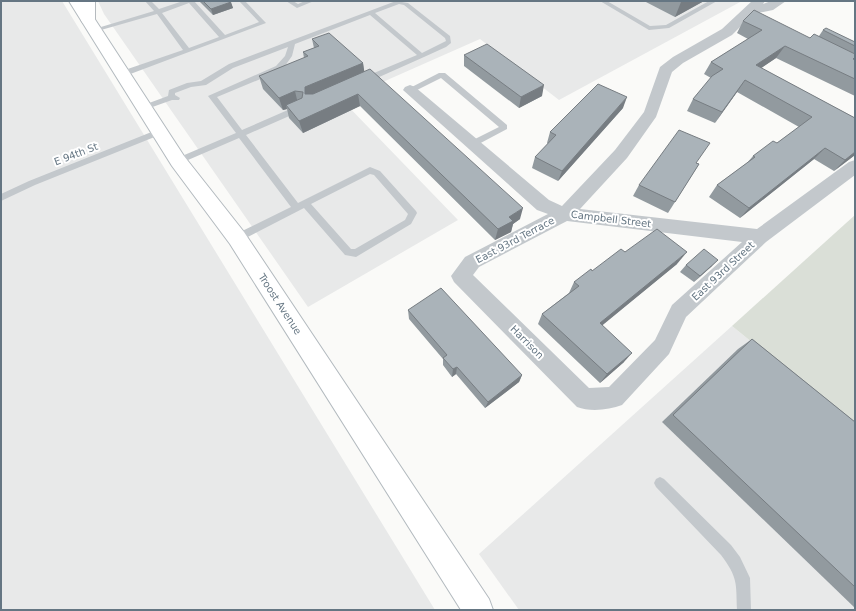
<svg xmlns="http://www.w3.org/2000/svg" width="856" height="611" font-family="'DejaVu Sans',sans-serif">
  <rect width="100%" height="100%" fill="#fafaf8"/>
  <g fill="#e8e9e9">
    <polygon points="1,1 62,1 435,610 1,610"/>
    <polygon points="98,1 742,1 559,100 480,39 342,100 458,220 308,307 104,14"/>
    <polygon points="732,326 855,426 855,610 519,610 479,554"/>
  </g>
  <polygon fill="#dadfd7" points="855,215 855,426 732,326"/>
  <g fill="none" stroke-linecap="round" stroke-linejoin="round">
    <g stroke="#b3babf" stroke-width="2">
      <polygon id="secondary" points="69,1 83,1 184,156 244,232 489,599 493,610 461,610 230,244 172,166"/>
    </g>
    <g stroke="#b5babe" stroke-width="2">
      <polygon id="primary" points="81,1 95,1 95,20 93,23 88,24 83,23 81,20"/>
    </g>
    <g fill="#c3c8cc" fill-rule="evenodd">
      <path d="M145,1H151L159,9L183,1H194L225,35L259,22L239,1H245L266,23L125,76H119V72L183,50L157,14L94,32L91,30L154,11ZM189,3L219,37L189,48L162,13Z"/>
      <polygon points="286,1 293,1 298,4 305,1 314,1 297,8"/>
      <path d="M396,1L408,3L450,36L451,43L446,47L424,57L368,82H362V78L417,55L370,15L295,44L292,56L282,70L217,97L242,130L297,106H303V110L246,135L298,203L370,167L380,171L416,211L417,213L411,224L356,257L345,255L304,208L240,241H234L232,238L234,235L291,207L239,138L181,163H175L174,161L175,159L236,133L208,96L276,66L285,56L288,47L233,68L206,85L191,87L175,93V95L180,98L179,100H172L144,110H141V106L168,96L169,90L187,83L201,81L229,64ZM399,4L404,5L445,38L446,41L422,53L375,13ZM370,174L374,175L408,214L405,220L355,249H351L311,204Z"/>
      <polygon points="600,1 607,1 650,26 666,25 709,1 717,1 669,28 649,30"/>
      <polygon points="439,73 445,73 507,125 507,129 475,146 469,146 469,142 499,127 441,78 413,92 410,92 406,90"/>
      <polygon points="159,129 162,130 162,134 35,185 1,201 1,194 29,181"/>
      <path d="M660,477L664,479L731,545L740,557L750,578L751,610H737C736,582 738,578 721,555L656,487L654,483L656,479Z"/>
    </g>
    <path fill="#c3c8cc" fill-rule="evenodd" d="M752,1H765L763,4L771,1H786L773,10L753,14L732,35L683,63L672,72L656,117L627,158L580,209L757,229L849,162L855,160V175L766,242L686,317L669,354L622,405C609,410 590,412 577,407L454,282L451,276L465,257L548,214L537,210L403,90L405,87L410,85L415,87L549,200L562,206L615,150L644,112L660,67L673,57L722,29ZM567,221L742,242L672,305L655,340L609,387L589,388L473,275L479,267Z"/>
    <use href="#secondary" fill="#fff" fill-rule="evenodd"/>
    <use href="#primary" fill="#fff" fill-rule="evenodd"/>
  </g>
  <g fill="#929a9f">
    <polygon points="199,1 230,1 233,8 213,15"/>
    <polygon points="644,1 704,1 675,17"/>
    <polygon points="743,21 810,38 819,36 823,30 855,42 855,58 854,59 855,60 855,96 776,58 761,68 855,118 855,155 834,171 814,159 740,218 709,197 717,185 747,163 753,156 777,143 799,127 737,92 715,123 687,111 693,99 711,78 704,74 711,62 748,39 737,33"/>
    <polygon points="312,39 363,63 364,72 520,219 513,224 511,232 495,240 360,106 303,133 289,118 287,109 283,110 263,89 259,76 304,58 303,52 314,48"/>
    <polygon points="464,55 542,96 519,108 464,66"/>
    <polygon points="623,108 558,181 532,168 535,157 548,144 547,143 550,132"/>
    <polygon points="697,163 699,164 668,213 633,196 639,185"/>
    <polygon points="625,252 677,264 602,325 624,362 600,383 538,324 542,314 569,293 574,282"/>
    <polygon points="686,265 712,266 694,282 680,272"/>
    <polygon points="408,310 522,375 519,382 485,408 456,374 452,377 443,365 443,359 409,319"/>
    <polygon points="752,339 855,422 855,608 662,422 738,349"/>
  </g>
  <g fill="#777d82">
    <polygon points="684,1 704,1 675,17 681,2"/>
    <polygon points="231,2 233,8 213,15 211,9"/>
    <polygon points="785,46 776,58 748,77 756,65"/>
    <polygon points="363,63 365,76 308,100 305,94 305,87"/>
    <polygon points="745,80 737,92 715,123 722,112"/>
    <polygon points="544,85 542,96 519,108 521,97"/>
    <polygon points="295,91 298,104 286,105 287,109 283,110 279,98"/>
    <polygon points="358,94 360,106 303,133 299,121"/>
    <polygon points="627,97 623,108 558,181 562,171"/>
    <polygon points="825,148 814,159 740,218 749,208"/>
    <polygon points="855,152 855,155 834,171 845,160"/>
    <polygon points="523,208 520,219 513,224 511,232 495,240 498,229 509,217"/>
    <polygon points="687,252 677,264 593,333 600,323"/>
    <polygon points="718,260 712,266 694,282 700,276"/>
    <polygon points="632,353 624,362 600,383 607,374"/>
    <polygon points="457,367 456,374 452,377 453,369"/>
    <polygon points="522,375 519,382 485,408 488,402"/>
  </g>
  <g fill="#aab3b9" stroke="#777d82">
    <polygon points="203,1 230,1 231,2 211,9"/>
    <polygon points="754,10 810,38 814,34 855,54 855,57 853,59 855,60 855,79 785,46 756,65 855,118 855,126 854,126 855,127 855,152 845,160 825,148 749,208 717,185 755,157 753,156 773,141 777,143 812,117 745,80 722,112 693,99 712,76 723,69 711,62 762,30 743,21"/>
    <polygon points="826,28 855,42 855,46 823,30"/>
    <polygon points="329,33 363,63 305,87 305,94 313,94 370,69 523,208 509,217 513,221 498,229 358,94 299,121 286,105 302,98 303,92 295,91 279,98 259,76 308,56 303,52 319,46 312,39"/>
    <polygon points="487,44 544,85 521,97 464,55"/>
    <polygon points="598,84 627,97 562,171 535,157 556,135 550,132"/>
    <polygon points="679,130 710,143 696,163 699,164 675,202 639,185"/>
    <polygon points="657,229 687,252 600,323 632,353 607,374 542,314 579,286 574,282 591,269 592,271 621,249 625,252"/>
    <polygon points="704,249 718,260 700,276 686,265"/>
    <polygon points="441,288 522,375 488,402 457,367 453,369 443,358 447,355 408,310"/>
    <polygon points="752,339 855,422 855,587 673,415"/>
  </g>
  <g text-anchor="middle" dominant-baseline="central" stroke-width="4" stroke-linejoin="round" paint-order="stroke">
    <g font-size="10" fill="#657683" stroke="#fff">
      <text transform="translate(76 154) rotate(-21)">E 94th St</text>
      <text transform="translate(611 219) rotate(7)">Campbell Street</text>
      <text transform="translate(515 240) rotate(-28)">East 93rd Terrace</text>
      <text transform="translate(723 271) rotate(-43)">East 93rd Street</text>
      <text transform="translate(280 304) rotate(57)">Troost Avenue</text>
      <text transform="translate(527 342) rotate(45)">Harrison</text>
    </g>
  </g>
  <rect width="856" height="611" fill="none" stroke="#657683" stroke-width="4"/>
</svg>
